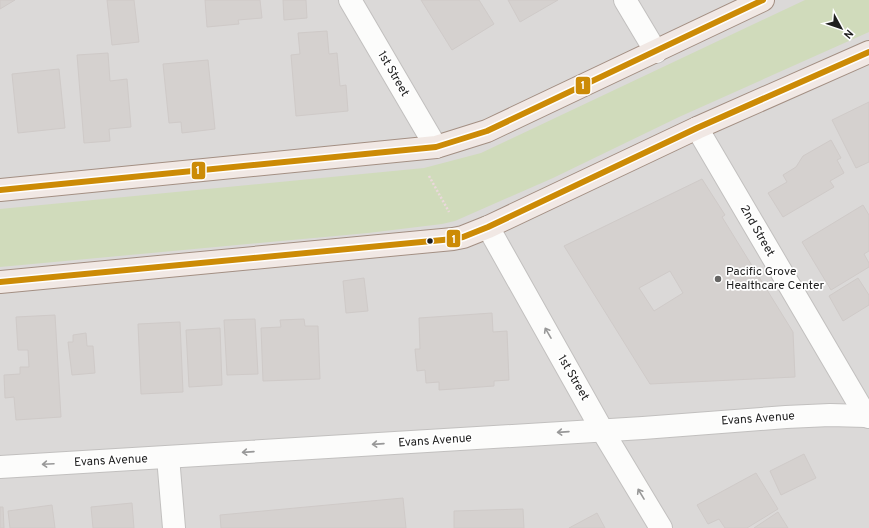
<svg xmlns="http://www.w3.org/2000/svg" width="869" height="528" font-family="Overpass,sans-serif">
  <rect width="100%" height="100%" fill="#ece9e7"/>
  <rect fill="#dbd9d8" x="0" y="0" width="869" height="528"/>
  <polygon fill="#d0dbbb" points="805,0 869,0 869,32 679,117 553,178 455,221 442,224 368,233 0,267 0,209 424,168 481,153"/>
  <g fill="#d5d1cf" stroke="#cfcac8" fill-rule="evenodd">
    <polygon points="0,0 15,0 0,9"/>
    <polygon points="107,0 134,0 139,42 112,45"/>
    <polygon points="205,0 260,0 262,18 238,20 239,24 207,27"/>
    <polygon points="283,0 306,0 307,18 284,20"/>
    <polygon points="421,0 479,0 494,24 452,50"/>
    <polygon points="508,0 558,0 520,22"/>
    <polygon points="327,31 329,54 337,53 340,86 346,85 348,111 296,116 291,55 300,54 298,33"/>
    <polygon points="108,53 110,81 127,79 131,127 109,129 110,141 84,143 77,55"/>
    <polygon points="208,60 215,129 182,133 181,122 169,123 163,64"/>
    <polygon points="59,69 65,128 18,133 12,74"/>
    <polygon points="869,102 869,162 856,168 832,120"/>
    <polygon points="831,140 841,158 837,160 844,173 830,181 834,187 783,217 768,193 787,182 783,175 796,167 803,156"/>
    <path d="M702,179L725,215L722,217L793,332L795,377L650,384L564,246ZM670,271L683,293L654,311L639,288Z"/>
    <polygon points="863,205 869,215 869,251 864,254 869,263 869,267 831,290 802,242"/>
    <polygon points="364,278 368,311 346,313 343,281"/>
    <polygon points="858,278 869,295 869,305 843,321 829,296"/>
    <polygon points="492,313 493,332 507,331 509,380 494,381 494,386 439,390 439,382 426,383 425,370 417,371 415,349 420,349 419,318"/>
    <polygon points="55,315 61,417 16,420 14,397 5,398 4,375 20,374 20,367 29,367 28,350 18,350 16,317"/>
    <polygon points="255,319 258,374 227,375 224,320"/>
    <polygon points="304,319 305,326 318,326 320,379 263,381 261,328 281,327 280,320"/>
    <polygon points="180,322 183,392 141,394 138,324"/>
    <polygon points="220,328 222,385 189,387 186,330"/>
    <polygon points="86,333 87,346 93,346 95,373 72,375 68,342 73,342 73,335"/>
    <polygon points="804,454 816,478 781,495 770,471"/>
    <polygon points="756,473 778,509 747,528 725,528 719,519 708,524 697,505"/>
    <polygon points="403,498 406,528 221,528 220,515"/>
    <polygon points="132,503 134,528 93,528 91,507"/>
    <polygon points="52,505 55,528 10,528 8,511"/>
    <polygon points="0,507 3,507 4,528 0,528"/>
    <polygon points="523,509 524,528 454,528 454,511"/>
    <polygon points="778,512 788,528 754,528"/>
    <polygon points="597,513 605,528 569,528"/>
  </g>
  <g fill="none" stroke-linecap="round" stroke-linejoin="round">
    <g stroke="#c2c0bf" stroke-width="24">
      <g id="minor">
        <polyline points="350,0 436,147"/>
        <polyline points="625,0 656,52"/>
        <polyline points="697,128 866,416"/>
        <polyline points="488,227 602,430 661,528"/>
        <polyline points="168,457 174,528"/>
        <polyline points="0,467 643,428 786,417 830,415 866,416 869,417"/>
      </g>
    </g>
    <g stroke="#a38f83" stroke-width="24">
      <g id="major">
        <polyline points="0,190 436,147 487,131 763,0"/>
        <polyline points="0,282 453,239 463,237 488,227 697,128 869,52"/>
      </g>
    </g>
    <polyline stroke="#ebd8dc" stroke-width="2.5" stroke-dasharray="2 2" stroke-linecap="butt" points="429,176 449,212"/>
    <use href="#minor" stroke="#fcfcfb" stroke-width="22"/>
    <use href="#major" stroke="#f1e8e4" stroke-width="22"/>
    <g stroke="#fff" stroke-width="9">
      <g id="bus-1">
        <polyline points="0,190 436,147 487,131 763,0"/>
        <polyline points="0,282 453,239 463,237 488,227 697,128 869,52"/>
      </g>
    </g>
    <use href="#bus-1" stroke="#cc8b06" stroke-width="6"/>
  </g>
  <defs><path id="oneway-shaft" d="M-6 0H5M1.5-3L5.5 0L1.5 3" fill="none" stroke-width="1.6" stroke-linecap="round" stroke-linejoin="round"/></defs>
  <g stroke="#989898">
    <use href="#oneway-shaft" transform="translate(548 333) rotate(-120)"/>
    <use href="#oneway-shaft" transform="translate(563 432) rotate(176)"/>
    <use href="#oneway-shaft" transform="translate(378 444) rotate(176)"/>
    <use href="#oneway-shaft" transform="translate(248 452) rotate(176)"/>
    <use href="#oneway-shaft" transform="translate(48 464) rotate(177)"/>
    <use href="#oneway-shaft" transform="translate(641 494) rotate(-121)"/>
  </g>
  <circle fill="#1e1e1e" stroke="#fff" stroke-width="1.5" cx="430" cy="241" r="3.5"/>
  <circle fill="#666564" stroke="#fff" stroke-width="1.5" cx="718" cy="279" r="4"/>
  <g text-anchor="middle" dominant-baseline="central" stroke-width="3.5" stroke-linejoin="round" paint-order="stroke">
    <g font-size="12" fill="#1e1e1e" stroke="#fff">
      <text transform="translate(393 74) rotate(60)">1st Street</text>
      <text transform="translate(757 231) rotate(60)">2nd Street</text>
      <text transform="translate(573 378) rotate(60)">1st Street</text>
      <text transform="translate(758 419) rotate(-4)">Evans Avenue</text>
      <text transform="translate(435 441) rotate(-4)">Evans Avenue</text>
      <text transform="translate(111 461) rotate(-3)">Evans Avenue</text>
    </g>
    <g font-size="12" fill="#1e1e1e" stroke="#fff" text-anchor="start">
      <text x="726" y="272">Pacific Grove<tspan x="726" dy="14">Healthcare Center</tspan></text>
    </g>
  </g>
  <g stroke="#fff" stroke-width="1.5">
    <rect x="575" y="76" width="16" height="19" rx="4" fill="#cc8b06"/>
    <rect x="191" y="161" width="15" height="19" rx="4" fill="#cc8b06"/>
    <rect x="446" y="229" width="15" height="19" rx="4" fill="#cc8b06"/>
  </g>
  <g font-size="11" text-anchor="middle" font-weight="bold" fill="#fff">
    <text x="583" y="89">1</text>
    <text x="198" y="174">1</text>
    <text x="454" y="243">1</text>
  </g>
  <g transform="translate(841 28) rotate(130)" stroke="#ffffff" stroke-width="3" paint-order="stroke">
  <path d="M0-3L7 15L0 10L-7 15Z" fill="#1e1e1e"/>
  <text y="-6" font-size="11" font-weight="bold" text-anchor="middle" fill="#1e1e1e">N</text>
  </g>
</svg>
